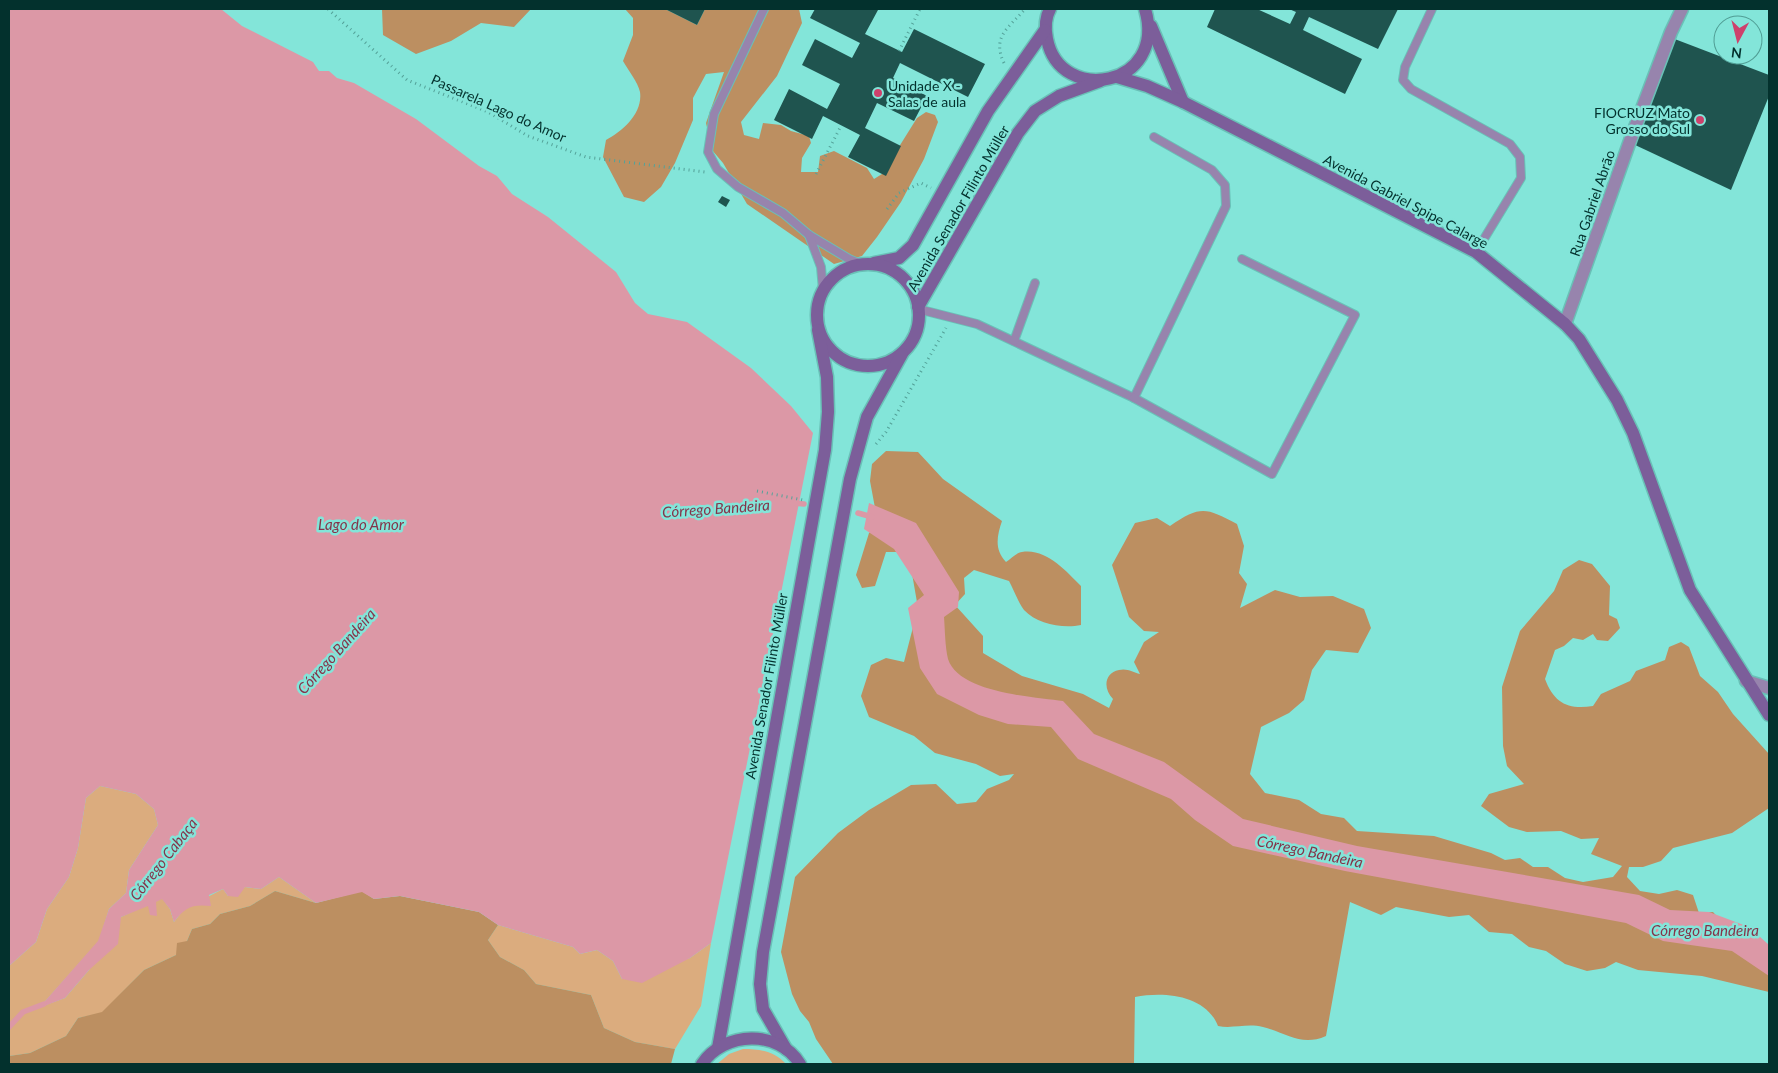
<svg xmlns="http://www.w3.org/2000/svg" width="1778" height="1073" font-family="Lato,sans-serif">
  <rect width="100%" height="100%" fill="#83e5d9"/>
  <g fill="#dbac7e">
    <polygon points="100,786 136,794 154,809 158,825 129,870 126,893 109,909 99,941 40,1007 65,998 89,970 121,917 162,898 170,909 174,922 184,909 223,889 228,896 245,887 261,889 279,877 316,903 275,891 250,906 220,914 210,924 192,929 187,941 176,955 144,970 102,1013 78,1018 66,1036 30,1053 9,1056 9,966 36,942 47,909 69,877 78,848 86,798"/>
    <polygon points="498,925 573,947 580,954 597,950 613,961 622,979 690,958 711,943 701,1006 675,1049 635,1042 604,1028 591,995 536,984 524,970 500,957 488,940"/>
    <path d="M743,1049C761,1049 774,1051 786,1064H717L729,1054Z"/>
  </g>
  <g fill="#bc8f61">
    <polygon points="382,9 531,9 514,27 481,23 451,41 416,54 383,35"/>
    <path d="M625,9H665L697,25L705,9H799L802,23L777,76L741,122L744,135L759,139L763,123L781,125L791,131L809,136L811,143L802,158L801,172H818L820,156L834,151L867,168L874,179L882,174L917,118L926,112L935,115L938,122L924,159L901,202L877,237L862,256L834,264L747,204L723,163L712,150L706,123L724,72L706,74L693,98V120L675,163L661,187L644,202L624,197L603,157L606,140C623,131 643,113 640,92C638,82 628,70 623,61L633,35V18Z"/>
    <path d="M886,451L918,452L943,479L1002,521C997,536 994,549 1006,562C1011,559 1017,552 1022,552C1046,548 1066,571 1081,586V625C1063,629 1037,624 1024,610C1018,602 1014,590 1009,581L974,570L964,578L965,594L955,605L983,636V653L1022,676L1083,694L1109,708L1113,699C1103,689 1104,673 1119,670C1127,668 1133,672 1140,674L1134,662L1144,642L1159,632L1144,631L1129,617L1112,565L1135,523L1157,518L1170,526C1201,505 1206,508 1237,524L1244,546L1239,573L1247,584L1240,608L1275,590L1300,597L1333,596L1364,609L1371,628L1358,653L1326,650L1312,670L1304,700L1289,713L1261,727L1250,774L1265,793L1299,800L1321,814L1344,818L1357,831L1434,836L1491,853L1505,860L1520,858L1533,867H1548L1565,878L1583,882L1613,877L1622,866L1591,854L1599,838L1581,839L1561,831L1527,832L1509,827L1481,806L1489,794L1524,784L1507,766L1503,746L1502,687L1520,631L1554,591L1563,570L1579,560L1592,564L1610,586L1609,615L1617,619L1620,628L1608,641L1597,640L1593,634L1583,640L1573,638L1564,646L1555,650L1545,679C1554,703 1568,710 1593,706L1601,694L1630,681L1636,671L1665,660L1669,647L1681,642L1689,647L1700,676L1718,692L1733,714L1769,754V808L1732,833L1673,848L1661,861L1643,867H1629L1627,877L1640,891L1659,894L1677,890L1693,895L1699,913L1713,912L1740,942L1769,965V992L1702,976L1638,970L1616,962L1605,968L1587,971L1565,964L1546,951L1529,947L1512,934L1489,932L1469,915L1449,917L1396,907L1381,915L1350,902L1326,1036C1301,1047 1287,1033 1263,1027C1247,1023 1233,1029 1218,1026C1206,995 1164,991 1135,997L1134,1064H833L816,1039L809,1022L800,1011L792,994L781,952L795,877L838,833L869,810L911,785L936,784L957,804L976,802L987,789L1009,780L1014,774L1000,776L976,764L935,753L914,736L869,717L861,696L871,665L886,658L904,662L918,608L910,562L897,552H886L875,586L862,588L856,575L869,533L878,524L870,481L872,464Z"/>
    <polygon points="275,891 316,903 362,891 374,899 400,896 479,912 498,925 488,940 500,957 524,970 536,984 591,995 604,1028 635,1042 675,1049 671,1064 9,1064 9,1056 30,1053 66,1036 78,1018 102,1012 144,970 176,955 177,943 187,941 192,929 210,924 220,914 250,906"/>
  </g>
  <g fill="#dc98a6">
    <path d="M9,9H221L242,26L313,62L319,71H329L337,78L354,83L416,119L479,166L497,176L512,194L548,217L616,272L635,303L648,314L687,322L751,368L791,406L813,433L711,943L690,958L642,983L622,979L613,961L597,950L580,954L573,947L498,925L479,912L400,896L374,899L362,892L316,903L279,877L261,889L245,887L238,897L228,896L223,889L209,895L211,906C192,904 185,907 174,922L170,909L162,899L156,902L157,916L150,915L148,906L121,917L118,944L89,970L65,998L39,1008L98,941L109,909L126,893L129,870L158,825L154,809L136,794L100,786L86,798L78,848L69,877L47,909L36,942L9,966Z"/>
    <path d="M869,503L916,523L959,592L958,607L944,617C945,630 945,646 948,659C959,693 1034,697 1063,701L1094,734L1164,762L1243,819L1357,846L1639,895L1670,910L1709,912L1749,927L1769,945V976L1732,951L1663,941L1626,923L1345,871L1233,846L1195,820L1171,799L1078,759L1051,727L1008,724L979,715L937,694L920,668L908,608L924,595L894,549L864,529Z"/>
  </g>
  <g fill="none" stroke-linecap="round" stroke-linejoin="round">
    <g stroke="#dc98a6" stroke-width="5.5">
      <polyline points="793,503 804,504"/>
      <polyline points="858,513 872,517"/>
      <polyline points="9,1027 23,1012 44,1004"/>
    </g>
  </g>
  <g fill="#1f544f">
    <polygon points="665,9 705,9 697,25"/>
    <polygon points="815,9 875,9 878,10 865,34 902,52 914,29 985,64 968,97 900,63 893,78 927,96 914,121 877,103 865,128 901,146 886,176 848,157 860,135 823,116 812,139 774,120 789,89 827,109 840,84 802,65 815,39 852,58 860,43 810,18"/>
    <polygon points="1215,9 1257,9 1290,24 1296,12 1289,9 1398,9 1378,49 1309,17 1303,30 1362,59 1345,94 1207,27"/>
    <polygon points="1672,38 1769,75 1769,96 1731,190 1633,144"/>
    <polygon points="722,196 730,200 726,207 718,202"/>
  </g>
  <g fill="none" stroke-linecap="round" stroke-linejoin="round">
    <g stroke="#69c1b7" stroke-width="10">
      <g id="service">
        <polyline points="764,9 714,114 708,152 717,169 738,187 783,213 809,235 849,259 863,265"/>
        <polyline points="1432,9 1405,67 1403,80 1411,89 1510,144 1520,157 1521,178 1476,252"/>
        <polyline points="809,235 821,267 823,290"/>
        <polyline points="918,309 977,324 1134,398 1226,206 1225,185 1212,170 1154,137"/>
        <polyline points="1014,341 1035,283"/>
        <polyline points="1134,398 1272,474 1355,315 1242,259"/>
      </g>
    </g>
    <g stroke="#69c1b7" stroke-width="15">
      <g id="minor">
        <polyline points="1565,324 1631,138 1671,32 1682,9"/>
        <polyline points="1746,681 1769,688"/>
      </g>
    </g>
    <g stroke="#69c1b7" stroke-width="15">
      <g id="secondary">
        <path d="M1050,9C1045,18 1045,29 1047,39C1060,106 1168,87 1145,9"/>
        <polyline points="1151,26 1183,102"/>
        <polyline points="1117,77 1147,86 1183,102 1476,252 1565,324 1579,339 1617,400 1633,433 1690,590 1769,715"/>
        <polyline points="874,263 899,258 913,245 988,111 1045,30"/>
        <circle cx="868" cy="315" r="51"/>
        <polyline points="918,307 1018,133 1035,111 1059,96 1100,81"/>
        <polyline points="718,1048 825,450 828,412 827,377 818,330"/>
        <polyline points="786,1049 763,1009 760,984 763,952 850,479 867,417 902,354"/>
        <path d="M702,1064C724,1031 779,1029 800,1064"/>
      </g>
    </g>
    <g stroke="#54a299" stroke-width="3" stroke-dasharray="1 4" stroke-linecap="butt">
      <polyline points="328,9 407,80 488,112 528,136 586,157 705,172"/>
      <polyline points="899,51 920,9"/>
      <path d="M1004,63C991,36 1010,27 1025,9"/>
      <polyline points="816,174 841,126"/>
      <polyline points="887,209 899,193 921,183 931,188"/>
      <polyline points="876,444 886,432 946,328"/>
      <polyline points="757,491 803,500"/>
    </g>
    <use href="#service" stroke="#9784ad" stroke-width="8"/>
    <use href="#minor" stroke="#9784ad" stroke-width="12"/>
    <use href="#secondary" stroke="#7c5e9a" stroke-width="12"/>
  </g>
  <g fill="#ce416c" stroke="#83e5d9" stroke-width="2">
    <circle cx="878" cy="93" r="5"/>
    <circle cx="1700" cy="120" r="5"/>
  </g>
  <g text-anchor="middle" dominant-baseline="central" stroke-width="5" stroke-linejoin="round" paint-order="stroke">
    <g font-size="14" fill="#03312d" stroke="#83e5d9" text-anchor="start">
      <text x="888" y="85">Unidade X -<tspan x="888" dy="16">Salas de aula</tspan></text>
      <text x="1690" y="112" text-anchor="end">FIOCRUZ Mato<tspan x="1690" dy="16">Grosso do Sul</tspan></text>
    </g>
    <g font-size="14" fill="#03312d" stroke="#83e5d9">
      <text transform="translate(499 108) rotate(24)">Passarela Lago do Amor</text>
      <text transform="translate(1406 201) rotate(28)">Avenida Gabriel Spipe Calarge</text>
      <text transform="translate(1592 203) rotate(-71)">Rua Gabriel Abrão</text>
      <text transform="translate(958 208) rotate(-60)">Avenida Senador Filinto Müller</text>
      <text transform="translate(766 686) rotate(-80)">Avenida Senador Filinto Müller</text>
    </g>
    <g font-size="15" font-style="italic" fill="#84344a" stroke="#83e5d9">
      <text transform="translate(716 508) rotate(-4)">Córrego Bandeira</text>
      <text x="361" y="524">Lago do Amor</text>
      <text transform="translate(336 651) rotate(-48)">Córrego Bandeira</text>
      <text transform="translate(1310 851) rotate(12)">Córrego Bandeira</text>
      <text transform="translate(163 859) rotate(-52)">Córrego Cabaça</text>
      <text x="1705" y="930">Córrego Bandeira</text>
    </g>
  </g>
  <rect width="1778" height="1073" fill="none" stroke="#03312d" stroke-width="20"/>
  <g transform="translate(1738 40) rotate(187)"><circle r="24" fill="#83e5d9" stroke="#509d94"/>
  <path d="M0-4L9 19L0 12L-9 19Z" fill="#ce416c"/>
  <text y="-8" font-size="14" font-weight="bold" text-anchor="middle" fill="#03312d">N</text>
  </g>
</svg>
